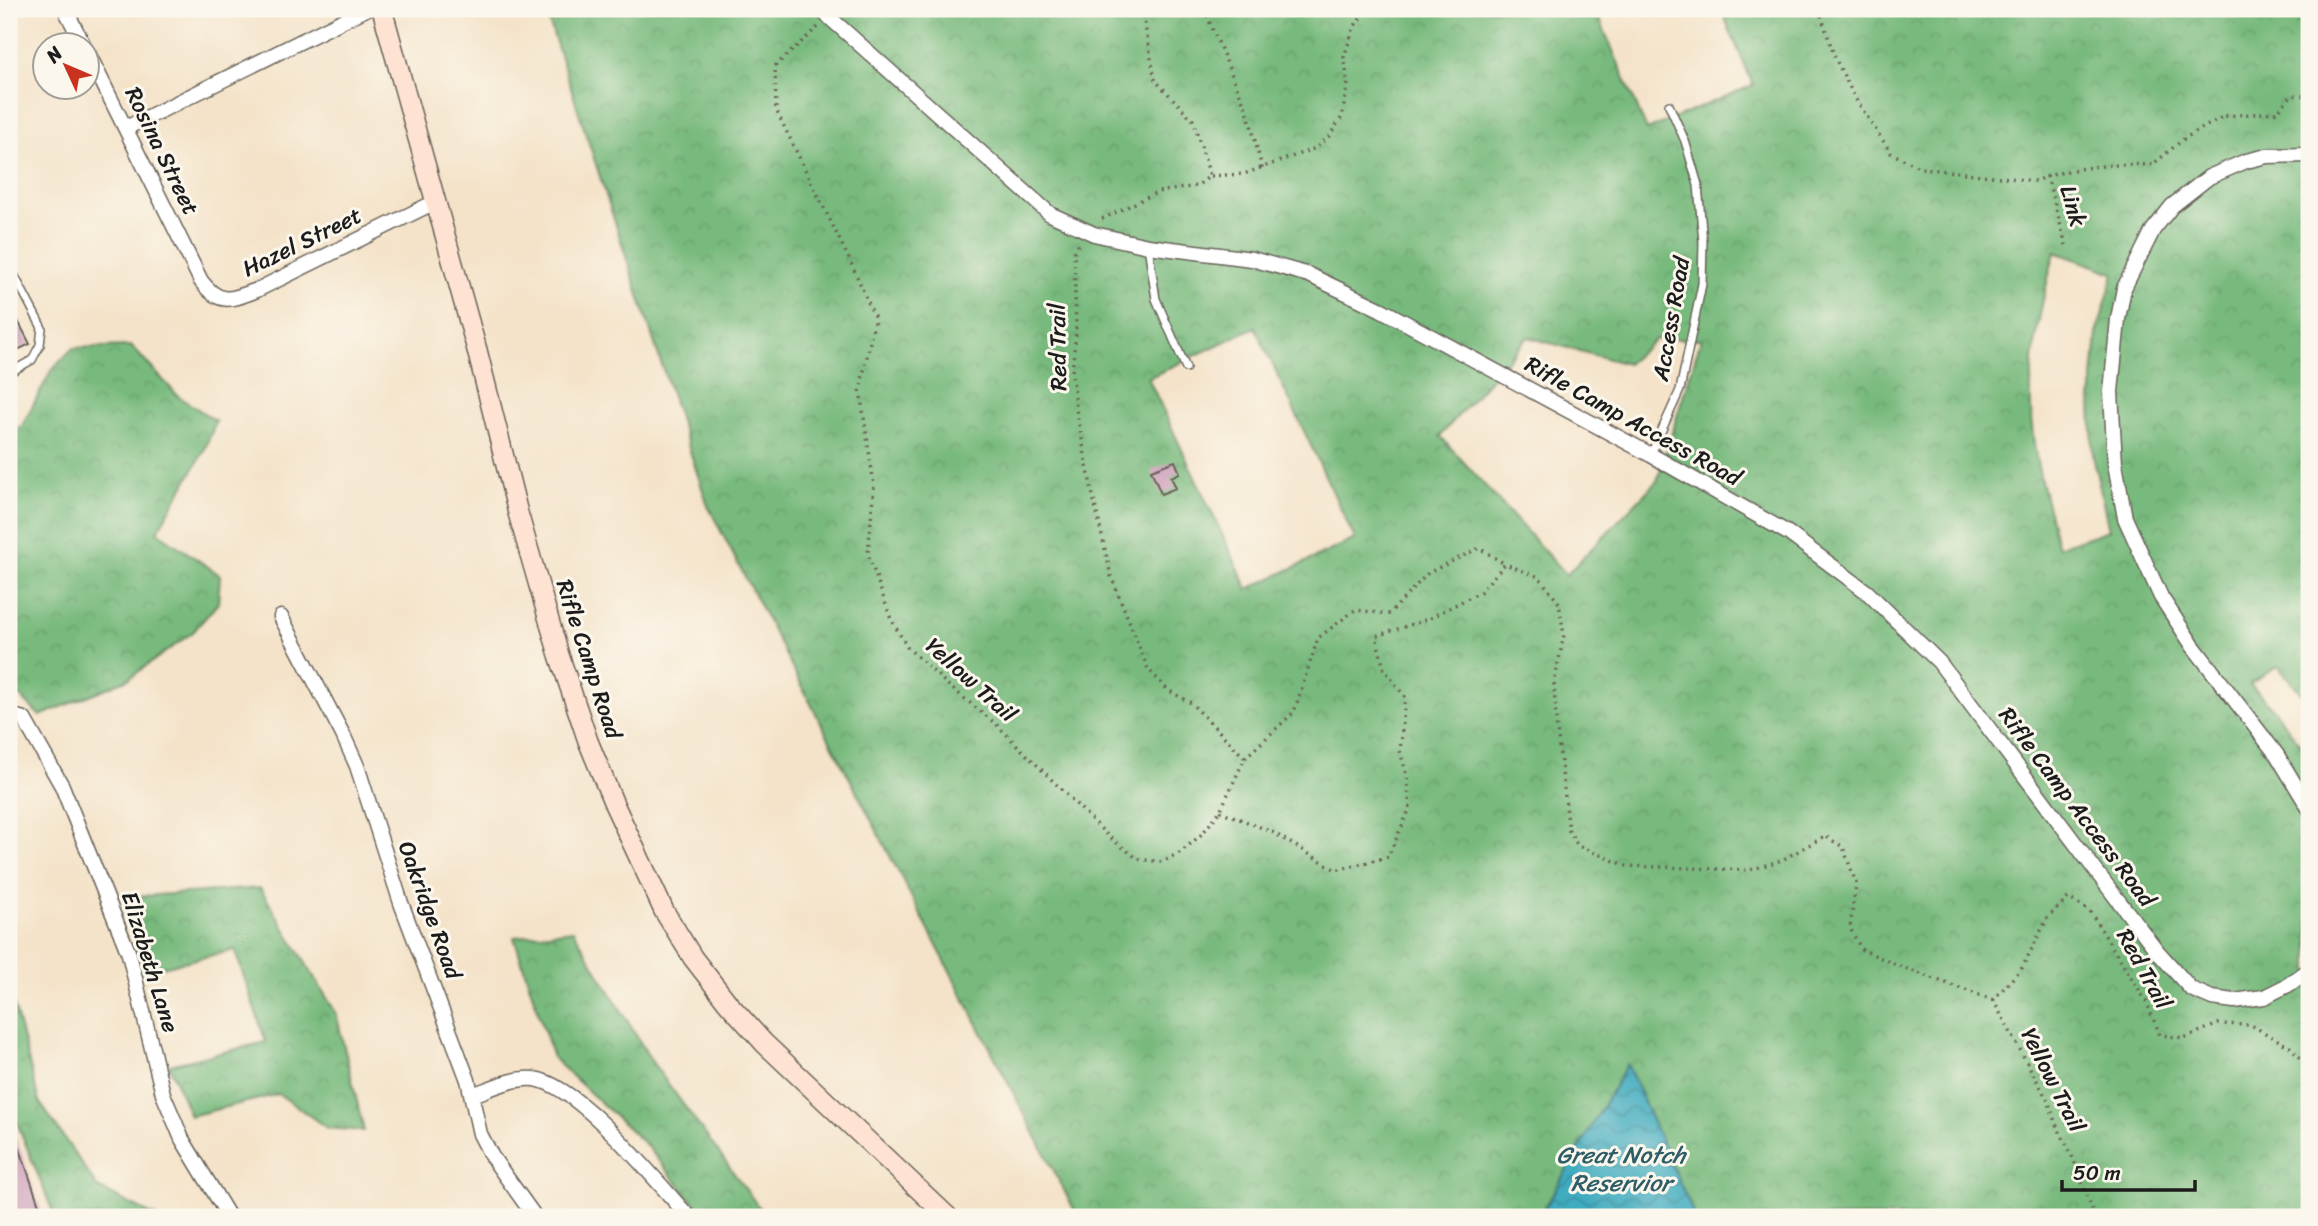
<svg xmlns="http://www.w3.org/2000/svg" width="2318" height="1226" font-family="Sriracha,sans-serif">
  <defs>
    <pattern id="forest-crowns" width="20" height="18" patternUnits="userSpaceOnUse" patternTransform="scale(1.75)"><rect width="20" height="18" fill="#78ba7d"/><path d="M2 6a3 3 0 1 1 6 0M12 15a3 3 0 1 1 6 0" fill="none" stroke="#679f6b"/></pattern>
    <pattern id="water-waves" width="16" height="10" patternUnits="userSpaceOnUse" patternTransform="scale(1.75)"><rect width="16" height="10" fill="#41acc0"/><path d="M0 5q4-4 8 0t8 0" fill="none" stroke="#368b9b"/></pattern>
  </defs>
  <rect width="100%" height="100%" fill="#fbf7ec"/>
  <filter id="ink" filterUnits="userSpaceOnUse"><feTurbulence type="fractalNoise" baseFrequency=".0143" numOctaves="2"/><feDisplacementMap in="SourceGraphic" scale="14" xChannelSelector="R" yChannelSelector="G"/><feConvolveMatrix kernelMatrix="1 2 1 2 8 2 1 2 1" color-interpolation-filters="sRGB"/></filter>
  <filter id="wash" filterUnits="userSpaceOnUse"><feTurbulence type="fractalNoise" baseFrequency=".00686" numOctaves="4" result="noise"/><feDisplacementMap in="SourceGraphic" scale="28" xChannelSelector="R" yChannelSelector="G"/><feGaussianBlur stdDeviation="1.57" result="paint"/><feColorMatrix in="noise" values="0 0 0 0 0 0 0 0 0 0 0 0 0 0 0 0 0 1.4 0 .05"/><feComposite in="paint" operator="in"/></filter>
  <g filter="url(#wash)">
    <rect width="100%" height="100%" fill="#f4e3c9"/>
    <g fill="url(#forest-crowns)" stroke="#4a6b4c" stroke-width="2" fill-rule="evenodd">
      <path d="M545,9H1595L1647,130L1753,85L1721,9H2309V702L2278,666L2250,684L2272,708L2309,755V1217H1695L1627,1065L1540,1217H1078L708,506ZM2055,252L2114,273L2097,334L2091,400L2093,456L2109,530L2058,547C2047,503 2032,456 2031,410C2029,357 2041,302 2055,252ZM1255,327L1355,539L1248,589L1148,378ZM1528,337L1627,364L1656,339H1701L1657,481L1566,575L1440,436Z"/>
      <polygon points="131,346 179,397 216,421 204,451 157,532 220,575 218,603 193,632 128,679 40,716 19,695 9,691 9,432 22,426 51,371 73,348"/>
      <polygon points="260,888 336,1013 364,1131 327,1128 279,1094 190,1116 169,1065 266,1042 235,950 140,972 128,897"/>
      <polygon points="573,930 652,1062 766,1217 705,1217 646,1145 553,1058 514,937"/>
      <polygon points="9,986 39,1101 98,1188 156,1217 55,1217 9,1103"/>
    </g>
    <polygon fill="url(#water-waves)" stroke="#2e646e" stroke-width="2" points="1627,1064 1695,1217 1540,1217"/>
    <g id="blocks">
      <g fill="#ca9ab8">
        <polygon points="17,319 30,344 9,354 9,323"/>
        <polygon points="1175,461 1180,473 1171,477 1176,488 1161,494 1151,470"/>
        <polygon points="9,1123 11,1123 43,1217 9,1217"/>
      </g>
    </g>
  </g>
  <g filter="url(#ink)">
    <use href="#blocks" fill-opacity="0" stroke="#686259" stroke-width="2"/>
    <g fill="none" stroke-linecap="round" stroke-linejoin="round">
      <g stroke="#686259" stroke-width="10">
        <g id="lane">
          <polyline points="1148,246 1156,299 1186,368"/>
          <polyline points="9,265 42,328 40,345 32,360 9,373"/>
          <polyline points="1651,454 1680,390 1702,284 1703,242 1698,185 1685,141 1669,105"/>
        </g>
      </g>
      <g stroke="#686259" stroke-width="17">
        <g id="street">
          <polyline points="65,9 84,46"/>
          <polyline points="820,9 1050,214 1094,234 1148,246 1252,259 1309,275 1380,309 1651,455 1788,533 1867,592 1939,662 2114,895 2158,952 2191,989 2212,998 2234,1001 2264,997 2288,985 2309,970"/>
          <path d="M88,53L201,281C220,306 231,300 257,290L437,201"/>
          <polyline points="126,128 366,9"/>
          <polyline points="2309,155 2267,156 2246,161 2209,177 2172,206 2153,230 2124,288 2118,319 2111,392 2115,464 2125,518 2161,597 2193,646 2277,755 2309,808"/>
          <polyline points="281,617 343,735 357,766 401,903 468,1080 480,1134 492,1157 535,1217"/>
          <polyline points="9,715 24,719 62,786 129,954 163,1094 182,1139 229,1217"/>
          <path d="M472,1095C490,1089 514,1077 534,1079C578,1084 658,1183 689,1217"/>
        </g>
      </g>
      <g stroke="#686259" stroke-width="22">
        <polyline id="secondary" points="382,9 477,350 518,513 559,655 588,741 614,804 664,911 693,958 728,1003 764,1043 948,1217"/>
      </g>
      <g stroke="#686259" stroke-width="3.5" stroke-dasharray="2 5" stroke-linecap="butt">
        <polyline points="1142,9 1155,80 1193,120 1210,176"/>
        <polyline points="1204,9 1248,113 1262,168"/>
        <path d="M1819,9L1835,58L1855,98L1891,153L1921,168L2035,181C2068,167 2116,163 2152,165L2185,138L2224,116L2277,112L2292,95L2309,96"/>
        <polyline points="818,27 775,66 776,110 852,265 875,318 860,390 874,485 868,554 891,619 907,647 949,686 996,724 1109,837 1138,859 1162,862 1181,852 1203,833 1220,811 1245,758 1191,703 1168,690 1148,669 1111,576 1093,496 1077,414 1072,372 1076,330 1074,252 1080,242"/>
        <polyline points="2047,176 2066,245"/>
        <polyline points="1102,219 1158,192 1197,186 1210,176 1244,174 1316,148 1329,136 1342,117 1348,83 1344,57 1354,27 1367,9"/>
        <polyline points="1245,758 1294,712 1318,638 1355,610 1389,614 1428,573 1479,548 1505,564"/>
        <polyline points="1220,811 1272,832 1336,870 1388,857 1410,808 1407,776 1400,751 1405,697 1384,669 1376,636 1428,619 1480,592 1505,564 1539,577 1559,603 1564,635 1554,684 1556,721 1569,831 1578,846 1627,866 1750,870 1782,860 1825,836 1843,847 1856,883 1850,928 1861,949 1896,965 1993,1000"/>
        <polyline points="1993,1000 2022,968 2048,917 2068,898 2089,910 2146,1001 2160,1035 2184,1038 2218,1024 2251,1025 2290,1047 2309,1066"/>
        <polyline points="1993,1000 2049,1103 2055,1122 2071,1153 2095,1217"/>
      </g>
      <use href="#lane" stroke="#fff" stroke-width="7"/>
      <use href="#street" stroke="#fff" stroke-width="14"/>
      <use href="#secondary" stroke="#fee3d2" stroke-width="19"/>
    </g>
  </g>
  <g text-anchor="middle" dominant-baseline="central" stroke-width="6" stroke-linejoin="round" paint-order="stroke">
    <g font-size="23" fill="#1c1c1c" stroke="#fbf7ec">
      <text transform="translate(162 151) rotate(64)">Rosina Street</text>
      <text transform="translate(2073 206) rotate(74)">Link</text>
      <text transform="translate(302 242) rotate(-26)">Hazel Street</text>
      <text transform="translate(1671 319) rotate(-80)">Access Road</text>
      <text transform="translate(1058 347) rotate(-91)">Red Trail</text>
      <text transform="translate(1633 421) rotate(29)">Rifle Camp Access Road</text>
      <text transform="translate(589 659) rotate(72)">Rifle Camp Road</text>
      <text transform="translate(971 680) rotate(42)">Yellow Trail</text>
      <text transform="translate(2077 807) rotate(53)">Rifle Camp Access Road</text>
      <text transform="translate(430 910) rotate(70)">Oakridge Road</text>
      <text transform="translate(150 962) rotate(73)">Elizabeth Lane</text>
      <text transform="translate(2144 969) rotate(61)">Red Trail</text>
      <text transform="translate(2053 1080) rotate(63)">Yellow Trail</text>
    </g>
    <g font-size="24" font-style="italic" fill="#2d5d66" stroke="#fbf7ec">
      <text x="1621" y="1155">Great Notch<tspan x="1621" dy="28">Reservior</tspan></text>
    </g>
  </g>
  <rect width="2318" height="1226" fill="none" stroke="#fbf7ec" stroke-width="35"/>
  <g transform="translate(66 66) rotate(314)"><circle r="33" fill="#fbf7ec" stroke="#a29f99" stroke-width="2"/>
  <path d="M0-5L12 26L0 18L-12 26Z" fill="#c8321e"/>
  <text y="-10" font-size="19" font-weight="bold" text-anchor="middle" fill="#1c1c1c">N</text>
  </g>
  <path d="M2062 1180v10h133v-10" fill="none" stroke="#1c1c1c" stroke-width="3.5"/>
  <text x="2073" y="1180" font-size="21" fill="#1c1c1c" stroke="#fbf7ec" stroke-width="5" paint-order="stroke">50 m</text>
</svg>
